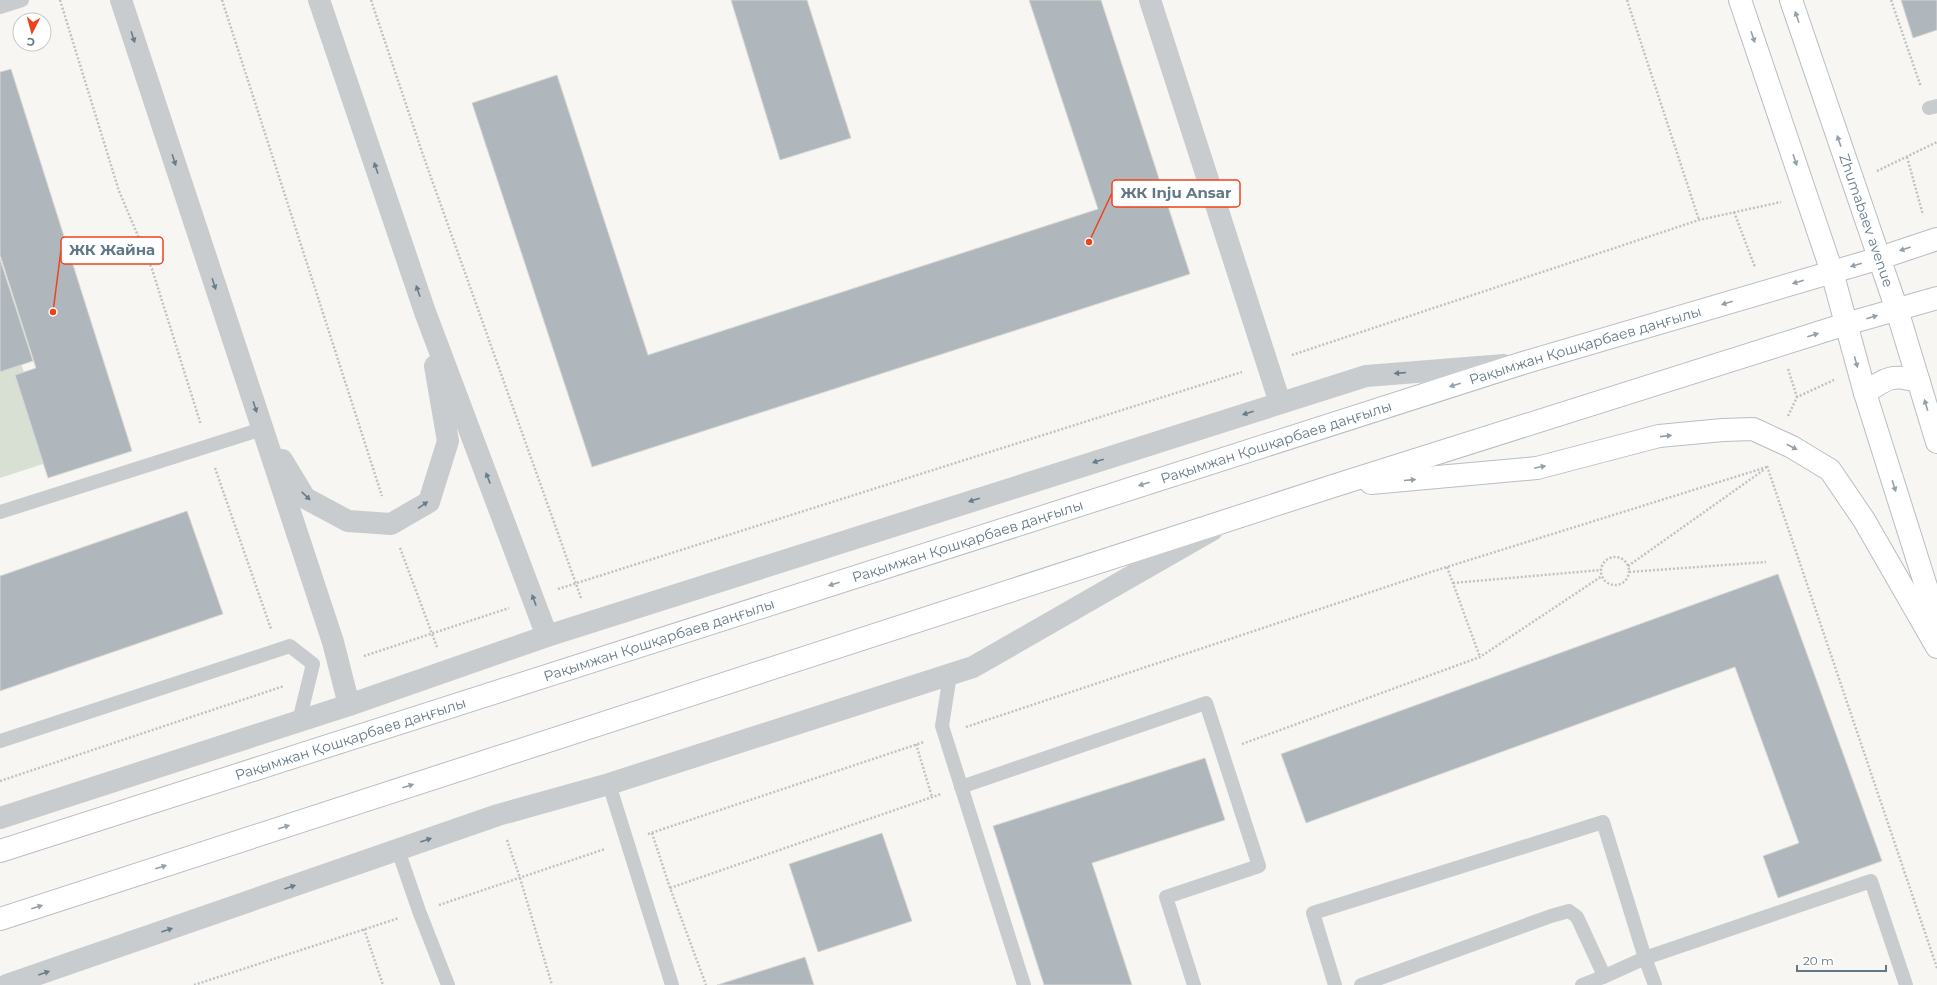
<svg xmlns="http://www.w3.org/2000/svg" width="1937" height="985" font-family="Montserrat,sans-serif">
  <rect width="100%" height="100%" fill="#f7f6f3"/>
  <polygon fill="#d8dfd3" points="12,338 55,460 0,478 0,341"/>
  <g fill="#afb7bc" stroke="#d8d8d5">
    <polygon points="731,0 807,0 851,138 780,160"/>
    <polygon points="1029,0 1101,0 1190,274 592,467 472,103 557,75 648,355 1098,209"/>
    <polygon points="1901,0 1937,0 1937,30 1913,38"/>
    <polygon points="11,69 132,451 48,478 15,375 36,368 0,255 0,72"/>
    <polygon points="0,259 33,361 0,372"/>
    <polygon points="187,511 223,614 0,691 0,576"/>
    <polygon points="1778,574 1882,861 1778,898 1763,856 1799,843 1735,667 1306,823 1281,754"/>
    <polygon points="1205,758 1225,820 1092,863 1132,985 1044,985 993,826"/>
    <polygon points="882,833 912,921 818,952 789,864"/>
    <polygon points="805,957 814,985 717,985"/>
  </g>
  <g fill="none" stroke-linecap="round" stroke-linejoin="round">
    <g stroke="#b8bec2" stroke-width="24">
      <g id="secondary">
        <polyline points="1740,0 1832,272 1865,393 1937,621"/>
        <path id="s1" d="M1791,0L1897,310L1937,442"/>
        <path d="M1865,393C1886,378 1894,373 1919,382"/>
        <polyline points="1371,483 1537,468 1659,436 1723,430 1753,429 1792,447 1830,470 1864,520 1937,647"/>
        <path id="s2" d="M0,851L1523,363L1880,258L1937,239"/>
        <polyline points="0,919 1330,487 1846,324 1937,298"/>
      </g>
    </g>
    <g stroke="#bfc2c4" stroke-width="2.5" stroke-dasharray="2 2" stroke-linecap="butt">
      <polyline points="60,0 119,191 152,269 201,425"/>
      <polyline points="222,0 382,496"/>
      <polyline points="371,0 423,155 581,598"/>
      <polyline points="1627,0 1699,220"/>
      <polyline points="1891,0 1921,87"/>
      <polyline points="1907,157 1923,215"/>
      <polyline points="1877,171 1937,142"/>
      <polyline points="1734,212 1755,267"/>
      <polyline points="1292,355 1699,220 1781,202"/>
      <polyline points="1788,369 1797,397"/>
      <polyline points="1788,416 1797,397 1834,380"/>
      <polyline points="1767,466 1937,968"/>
      <polyline points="215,468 271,629"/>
      <polyline points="400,548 437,647"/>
      <circle cx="1615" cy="571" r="14"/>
      <polyline points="1628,566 1765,469"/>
      <polyline points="1447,567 1480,657"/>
      <polyline points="1629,572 1766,562"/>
      <polyline points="1453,583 1601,570"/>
      <polyline points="558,589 1242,372"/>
      <polyline points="364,656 509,608"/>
      <polyline points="966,727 1434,571 1767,467"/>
      <polyline points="916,744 932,797"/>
      <polyline points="1242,744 1480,657 1602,576"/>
      <polyline points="0,781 284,686"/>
      <polyline points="652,833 670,888 706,985"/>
      <polyline points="648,834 924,742"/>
      <polyline points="507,840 520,878 552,985"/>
      <polyline points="670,888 941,794"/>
      <polyline points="439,905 605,849"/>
      <polyline points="364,929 383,985"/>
      <polyline points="194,985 399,918"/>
    </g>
    <g stroke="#c9cccf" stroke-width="14">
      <polyline points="0,7 22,0"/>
      <polyline points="1929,108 1937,106"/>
      <polyline points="0,512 262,429"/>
      <polyline points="950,675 942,726 1024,985"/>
      <polyline points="0,741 290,646 313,664 299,721"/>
      <polyline points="609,784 672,985"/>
      <polyline points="961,787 1206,703 1259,866 1166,897 1194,985"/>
      <polyline points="398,850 419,911 448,985"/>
      <polyline points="1335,985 1313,913 1603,822 1645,958 1603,977"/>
      <polyline points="1361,985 1551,916 1569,911 1577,917 1601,969 1603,977 1582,985"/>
      <polyline points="1655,985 1645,958 1871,881 1906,985"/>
    </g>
    <g stroke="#c9cccf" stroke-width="22">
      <polyline points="1150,0 1280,403"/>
      <polyline points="0,818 349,705 547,636 1366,376 1504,365"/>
      <polyline points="7,985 498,815 609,784 973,667 1212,530"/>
    </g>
    <g stroke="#c9cccf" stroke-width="22">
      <polyline points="121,0 333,642 349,705"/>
      <polyline points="319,0 425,312 547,636"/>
      <polyline points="282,460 305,498 348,521 391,524 429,502 448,441 435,366"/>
    </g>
    <use href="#secondary" stroke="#fff" stroke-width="22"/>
  </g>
  <defs><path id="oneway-solid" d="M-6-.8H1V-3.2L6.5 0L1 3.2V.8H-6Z"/></defs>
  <g fill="#92a0aa">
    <use href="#oneway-solid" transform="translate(1797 17) rotate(-109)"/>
    <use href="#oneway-solid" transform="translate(1753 37) rotate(71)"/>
    <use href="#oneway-solid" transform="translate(1839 141) rotate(-109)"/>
    <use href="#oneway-solid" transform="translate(1795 160) rotate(71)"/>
    <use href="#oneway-solid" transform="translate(1905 249) rotate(161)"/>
    <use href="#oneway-solid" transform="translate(1856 265) rotate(164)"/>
    <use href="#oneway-solid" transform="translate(1798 282) rotate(164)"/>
    <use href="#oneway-solid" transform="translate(1727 303) rotate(163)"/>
    <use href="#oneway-solid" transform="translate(1872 317) rotate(-16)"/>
    <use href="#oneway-solid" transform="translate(1813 335) rotate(-17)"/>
    <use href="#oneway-solid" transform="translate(1856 362) rotate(75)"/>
    <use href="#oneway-solid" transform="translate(1455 385) rotate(162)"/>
    <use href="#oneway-solid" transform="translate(1926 405) rotate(-107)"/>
    <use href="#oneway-solid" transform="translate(1666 436) rotate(-6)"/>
    <use href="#oneway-solid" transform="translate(1792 447) rotate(28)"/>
    <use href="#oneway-solid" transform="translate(1540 467) rotate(-12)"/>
    <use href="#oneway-solid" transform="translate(1410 480) rotate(-5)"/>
    <use href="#oneway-solid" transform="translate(1144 484) rotate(162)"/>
    <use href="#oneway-solid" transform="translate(1894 486) rotate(72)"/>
    <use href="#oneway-solid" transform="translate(834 584) rotate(162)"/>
    <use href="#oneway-solid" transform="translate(408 786) rotate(-18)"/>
    <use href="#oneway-solid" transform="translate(284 827) rotate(-18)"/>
    <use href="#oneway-solid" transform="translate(161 867) rotate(-18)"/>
    <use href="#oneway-solid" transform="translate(37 907) rotate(-18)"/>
  </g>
  <g fill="#687c8a">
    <use href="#oneway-solid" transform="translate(133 37) rotate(72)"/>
    <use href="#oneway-solid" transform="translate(174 160) rotate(72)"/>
    <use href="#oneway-solid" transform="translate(376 168) rotate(-109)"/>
    <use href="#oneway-solid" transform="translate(214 284) rotate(72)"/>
    <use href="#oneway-solid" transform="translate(418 291) rotate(-109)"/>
    <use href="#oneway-solid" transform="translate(1400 373) rotate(175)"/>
    <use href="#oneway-solid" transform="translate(255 407) rotate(72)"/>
    <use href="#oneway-solid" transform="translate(1248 413) rotate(162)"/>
    <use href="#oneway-solid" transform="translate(1098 461) rotate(162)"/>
    <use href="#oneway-solid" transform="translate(488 478) rotate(-111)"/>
    <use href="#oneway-solid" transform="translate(306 496) rotate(44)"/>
    <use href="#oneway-solid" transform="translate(974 500) rotate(162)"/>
    <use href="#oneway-solid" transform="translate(423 505) rotate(-34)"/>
    <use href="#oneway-solid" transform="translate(534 600) rotate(-110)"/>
    <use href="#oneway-solid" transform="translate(426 840) rotate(-19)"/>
    <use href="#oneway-solid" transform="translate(290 887) rotate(-19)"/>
    <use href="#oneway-solid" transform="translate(167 930) rotate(-19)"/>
    <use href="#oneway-solid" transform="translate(44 973) rotate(-19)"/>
  </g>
  <g text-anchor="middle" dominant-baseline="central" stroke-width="4" stroke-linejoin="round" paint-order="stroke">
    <g font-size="14" fill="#637886" stroke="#fff">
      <text stroke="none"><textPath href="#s1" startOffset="233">Zhumabaev avenue</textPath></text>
      <text stroke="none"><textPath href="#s2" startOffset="1664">Рақымжан Қошқарбаев даңғылы</textPath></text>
      <text stroke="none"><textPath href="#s2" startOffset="1340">Рақымжан Қошқарбаев даңғылы</textPath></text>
      <text stroke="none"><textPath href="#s2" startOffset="1016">Рақымжан Қошқарбаев даңғылы</textPath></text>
      <text stroke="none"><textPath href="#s2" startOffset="692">Рақымжан Қошқарбаев даңғылы</textPath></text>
      <text stroke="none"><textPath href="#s2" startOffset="368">Рақымжан Қошқарбаев даңғылы</textPath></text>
    </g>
  </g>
  <path fill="none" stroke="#ef421a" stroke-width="1.5" d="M1089 242L1112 193M53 312L61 250"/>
  <g fill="#ef421a" stroke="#fff" stroke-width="1.5">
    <circle cx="1089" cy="242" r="4"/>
    <circle cx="53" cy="312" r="4"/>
  </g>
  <g fill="#fff" stroke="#ef421a" stroke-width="1.5">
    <rect x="1112" y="180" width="128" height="27" rx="4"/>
    <rect x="61" y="237" width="102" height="27" rx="4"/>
  </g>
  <g font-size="15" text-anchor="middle" font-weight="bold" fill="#637886">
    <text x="1176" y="198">ЖК Inju Ansar</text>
    <text x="112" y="255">ЖК Жайна</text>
  </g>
  <g transform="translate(32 32) rotate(186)"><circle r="19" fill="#ffffff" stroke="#c1c9cf"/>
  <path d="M0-3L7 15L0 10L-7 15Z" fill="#ef421a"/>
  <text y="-6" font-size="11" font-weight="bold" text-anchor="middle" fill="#637886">С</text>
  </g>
  <path d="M1797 965v6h89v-6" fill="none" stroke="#637886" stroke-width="2"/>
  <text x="1803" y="965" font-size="12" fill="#637886" stroke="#ffffff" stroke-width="3" paint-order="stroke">20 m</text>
</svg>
